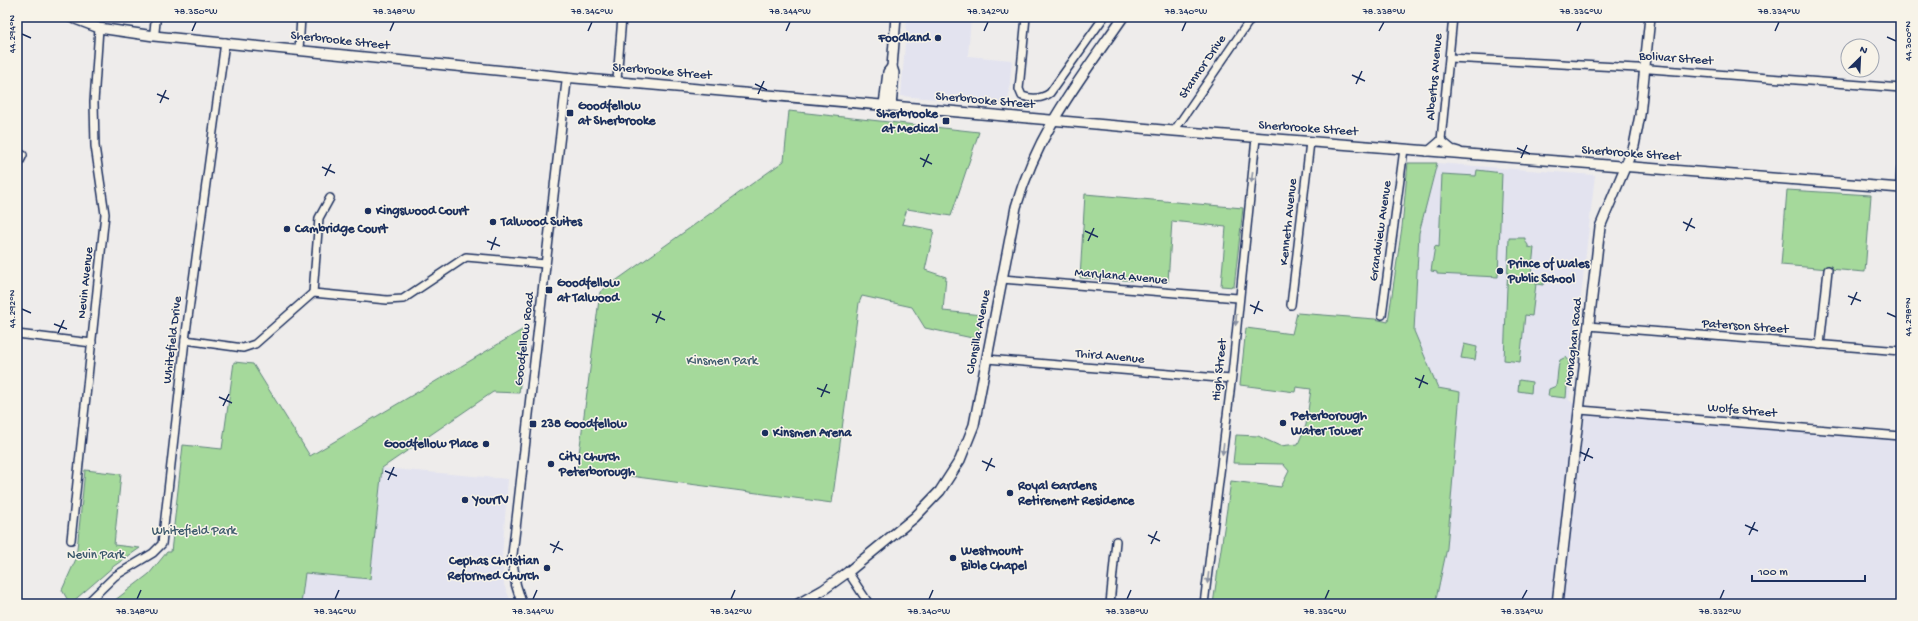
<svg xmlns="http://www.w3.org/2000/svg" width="1918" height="621" font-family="'Gochi Hand',sans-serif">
  <rect width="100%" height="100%" fill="#eeeceb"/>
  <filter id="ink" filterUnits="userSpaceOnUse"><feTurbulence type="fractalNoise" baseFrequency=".025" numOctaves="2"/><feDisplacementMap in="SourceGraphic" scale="8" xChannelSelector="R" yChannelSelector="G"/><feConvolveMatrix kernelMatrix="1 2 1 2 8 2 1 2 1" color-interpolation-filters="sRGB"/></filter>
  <g filter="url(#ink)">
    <g fill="#e3e3ef">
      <polygon points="907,17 971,17 968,56 1012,60 1008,105 901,96"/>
      <polygon points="1437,163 1595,175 1569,400 1592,416 1901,441 1901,604 1435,604 1447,548 1460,392 1438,388 1414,331 1419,233"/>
      <polygon points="382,468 508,479 502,557 504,585 512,604 301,604 305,573 370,579"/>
    </g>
    <g fill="#a5d99b" stroke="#60847c">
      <polygon points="789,111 979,132 951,216 907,209 902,224 934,230 925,270 946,277 943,311 982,315 977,339 925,328 912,307 862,296 859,303 832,503 577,469 600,292 784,161"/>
      <polygon points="1408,163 1437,163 1419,233 1414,331 1438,388 1460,392 1447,548 1435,604 1213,604 1231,481 1281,487 1289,471 1283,464 1233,463 1236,435 1258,436 1280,446 1298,444 1306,425 1311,389 1296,387 1295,392 1240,385 1246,328 1292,334 1297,313 1375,319 1388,322 1402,227"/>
      <polygon points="1477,170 1502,173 1498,277 1437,274 1437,272 1431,271 1435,246 1439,247 1442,174 1476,176"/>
      <polygon points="1787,190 1871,195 1865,272 1781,265"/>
      <polygon points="1085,194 1243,208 1234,287 1221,286 1226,227 1172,221 1168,282 1080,278"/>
      <polygon points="1509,238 1525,238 1525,241 1528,245 1528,247 1534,248 1531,276 1544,278 1543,285 1536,284 1532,316 1525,315 1520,362 1504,360"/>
      <polygon points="527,327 519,393 493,392 382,468 370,579 305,573 301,604 110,604 149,574 167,552 171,552 183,445 222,449 234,362 253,364 310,456"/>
      <polygon points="1464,344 1477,347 1475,360 1461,358"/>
      <path d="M1566,357L1569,361L1566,398L1548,396L1549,389L1556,386C1558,377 1557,369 1560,360Z"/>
      <polygon points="1519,380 1532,382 1531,393 1518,391"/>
      <polygon points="85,470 121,474 114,545 140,548 114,566 70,604 62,590 76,559"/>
    </g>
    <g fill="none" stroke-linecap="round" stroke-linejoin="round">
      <g stroke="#1b2f5e" stroke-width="10">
        <g id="minor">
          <path d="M1026,17L1019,89L1022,96C1031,99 1042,99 1050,93L1104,17"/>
          <polyline points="299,50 301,17"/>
          <polyline points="1450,58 1637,68 1901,88"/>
          <polyline points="617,80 622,17"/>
          <polyline points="1174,131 1252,17"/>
          <polyline points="1441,140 1452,149 1459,151"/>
          <polyline points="1427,152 1441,140 1453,17"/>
          <polyline points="17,167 23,155"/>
          <polyline points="1900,188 1901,168"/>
          <polyline points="1002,279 1238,298"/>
          <polyline points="313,293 319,218 330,198"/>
          <polyline points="1291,305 1310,142"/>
          <polyline points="1382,315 1404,149"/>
          <polyline points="1588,326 1901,351"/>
          <polyline points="17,334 92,343"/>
          <polyline points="185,340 243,348 255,344 313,293 387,300 403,299 466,257 546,264"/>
          <polyline points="1820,345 1828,270"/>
          <polyline points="987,359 1231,379"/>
          <polyline points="1580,410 1901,436"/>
          <polyline points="71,540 105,214 95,146 94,102 99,28"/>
          <polyline points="848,572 869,604"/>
          <polyline points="86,604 115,576 153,553 162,544 185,340 225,42"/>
          <polyline points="1110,604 1116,541"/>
          <polyline points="1204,604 1232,375 1256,138"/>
        </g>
      </g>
      <g stroke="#1b2f5e" stroke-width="11">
        <g id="tertiary">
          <polyline points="154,36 156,17"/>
          <polyline points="522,604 516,585 512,559 567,77"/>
        </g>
      </g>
      <g stroke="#1b2f5e" stroke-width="12">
        <g id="secondary">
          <polyline points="70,17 99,28 154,36 575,78 1174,131 1901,188"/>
          <polyline points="884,105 888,72 892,67"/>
          <polyline points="891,106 894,73 892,67 896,17"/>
          <path d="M798,604L823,590L848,572L915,517L940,491L960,460L974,425L1016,207C1038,131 1079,81 1123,17"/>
          <polyline points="1557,604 1600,227 1634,146 1640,115 1650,17"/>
        </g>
      </g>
      <use href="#minor" stroke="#f7f3e8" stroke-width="7"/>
      <use href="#tertiary" stroke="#f7f3e8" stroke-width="8"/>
      <use href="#secondary" stroke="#f7f3e8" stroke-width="9"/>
    </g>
    <defs><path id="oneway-solid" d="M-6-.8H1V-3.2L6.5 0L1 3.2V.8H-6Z"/></defs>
    <g fill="#8991a3">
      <use href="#oneway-solid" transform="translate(1252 177) rotate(97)"/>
      <use href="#oneway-solid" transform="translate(1236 320) rotate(95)"/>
      <use href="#oneway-solid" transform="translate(1223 449) rotate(97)"/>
      <use href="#oneway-solid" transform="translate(1208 578) rotate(97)"/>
    </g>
  </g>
  <path fill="none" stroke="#1b2f5e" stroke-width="1.5" d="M192,31L196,22M390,31L394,22M588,31L592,22M786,31L790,22M984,31L988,22M1182,31L1186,22M1379,31L1384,22M1577,31L1581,22M1775,31L1779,22M22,34L31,38M1887,37L1896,41M1352,75L1365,81M755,84L767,90M1356,84L1362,71M157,94L169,99M758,94L764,81M160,103L166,90M1517,148L1530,154M920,158L932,164M1521,158L1527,145M322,167L335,173M923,167L929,154M325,176L331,164M1683,222L1695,228M1085,231L1098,237M1686,231L1692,218M487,241L500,246M1088,241L1094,228M491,250L496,237M1848,296L1861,301M1250,305L1263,311M1851,305L1857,292M22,309L31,313M1887,313L1896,317M652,314L665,320M1254,314L1259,301M656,323L661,311M54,324L67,329M58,333L64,320M1415,378L1428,384M817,388L830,393M1419,388L1424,375M219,397L232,403M821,397L827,384M223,406L229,394M1580,452L1593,458M982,461L995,467M1584,461L1589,448M385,471L397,476M986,471L992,458M388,480L394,467M1745,525L1758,531M1148,535L1160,541M1749,535L1755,522M550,544L563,550M1151,544L1157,531M553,553L559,541M137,599L141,590M335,599L339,590M533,599L537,590M731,599L735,590M929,599L933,590M1127,599L1131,590M1325,599L1329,590M1522,599L1527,590M1720,599L1724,590"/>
  <g fill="#1b2f5e" stroke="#f7f3e8" stroke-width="1.5">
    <circle cx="938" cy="38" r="4"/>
    <rect x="566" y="109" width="8" height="8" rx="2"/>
    <rect x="942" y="117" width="8" height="8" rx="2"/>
    <circle cx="368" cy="211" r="4"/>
    <circle cx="493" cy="222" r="4"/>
    <circle cx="287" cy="229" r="4"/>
    <circle cx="1500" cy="271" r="4"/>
    <rect x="545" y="286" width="8" height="8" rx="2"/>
    <circle cx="1283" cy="423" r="4"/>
    <rect x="529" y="420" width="8" height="8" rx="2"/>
    <circle cx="765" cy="433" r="4"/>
    <circle cx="486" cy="444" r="4"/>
    <circle cx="551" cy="464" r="4"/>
    <circle cx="1010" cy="493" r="4"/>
    <circle cx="465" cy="500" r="4"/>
    <circle cx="953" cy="558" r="4"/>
    <circle cx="547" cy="568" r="4"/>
  </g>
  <g text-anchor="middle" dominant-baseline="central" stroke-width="3" stroke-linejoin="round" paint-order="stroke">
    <g font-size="13" font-weight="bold" fill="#1b2f5e" stroke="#f7f3e8" text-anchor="start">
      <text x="930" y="38" text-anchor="end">Foodland</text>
      <text x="578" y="106">Goodfellow<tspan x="578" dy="15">at Sherbrooke</tspan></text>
      <text x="938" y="114" text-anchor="end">Sherbrooke<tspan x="938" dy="15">at Medical</tspan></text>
      <text x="376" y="211">Kingswood Court</text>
      <text x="501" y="222">Talwood Suites</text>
      <text x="295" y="229">Cambridge Court</text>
      <text x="1508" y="264">Prince of Wales<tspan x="1508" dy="15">Public School</tspan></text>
      <text x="557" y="283">Goodfellow<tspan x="557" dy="15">at Talwood</tspan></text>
      <text x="1291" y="416">Peterborough<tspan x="1291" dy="15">Water Tower</tspan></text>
      <text x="541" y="424">238 Goodfellow</text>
      <text x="773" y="433">Kinsmen Arena</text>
      <text x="478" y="444" text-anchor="end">Goodfellow Place</text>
      <text x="559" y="457">City Church<tspan x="559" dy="15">Peterborough</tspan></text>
      <text x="1018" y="486">Royal Gardens<tspan x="1018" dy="15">Retirement Residence</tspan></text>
      <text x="473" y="500">YourTV</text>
      <text x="961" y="551">Westmount<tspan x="961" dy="15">Bible Chapel</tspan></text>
      <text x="539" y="561" text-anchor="end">Cephas Christian<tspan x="539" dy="15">Reformed Church</tspan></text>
    </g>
    <g font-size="13" fill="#1b2f5e" stroke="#f7f3e8">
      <text transform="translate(340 41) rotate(6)">Sherbrooke Street</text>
      <text transform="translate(1676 59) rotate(4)">Bolivar Street</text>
      <text transform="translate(1203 67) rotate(-56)">Stannor Drive</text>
      <text transform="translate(662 72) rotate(5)">Sherbrooke Street</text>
      <text transform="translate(1435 77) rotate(-85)">Albertus Avenue</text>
      <text transform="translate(985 101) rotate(5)">Sherbrooke Street</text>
      <text transform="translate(1308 129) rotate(4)">Sherbrooke Street</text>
      <text transform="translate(1631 154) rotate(4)">Sherbrooke Street</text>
      <text transform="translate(1289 222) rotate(-84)">Kenneth Avenue</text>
      <text transform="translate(1381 231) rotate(-82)">Grandview Avenue</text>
      <text transform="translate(1121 277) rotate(5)">Maryland Avenue</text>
      <text transform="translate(86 283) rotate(-84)">Nevin Avenue</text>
      <text transform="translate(1745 327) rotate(4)">Paterson Street</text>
      <text transform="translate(979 332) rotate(-79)">Clonsilla Avenue</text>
      <text transform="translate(525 339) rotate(-83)">Goodfellow Road</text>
      <text transform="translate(173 340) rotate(-83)">Whitefield Drive</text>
      <text transform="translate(1574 342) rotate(-84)">Monaghan Road</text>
      <text transform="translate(1110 357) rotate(5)">Third Avenue</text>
      <text transform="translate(1220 370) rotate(-84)">High Street</text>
      <text transform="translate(1742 411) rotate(5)">Wolfe Street</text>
    </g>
    <g font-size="13" fill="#3e5a6d" stroke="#f7f3e8">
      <text x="722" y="361">Kinsmen Park</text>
      <text x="194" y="531">Whitefield Park</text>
      <text x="96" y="555">Nevin Park</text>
    </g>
  </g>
  <rect width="1918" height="621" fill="none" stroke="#f7f3e8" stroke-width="44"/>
  <g transform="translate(1860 58) rotate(24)"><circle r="19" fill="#f7f3e8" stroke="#9fa5b1"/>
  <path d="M0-3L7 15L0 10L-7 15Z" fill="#1b2f5e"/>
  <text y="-6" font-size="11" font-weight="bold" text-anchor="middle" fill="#1b2f5e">N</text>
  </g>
  <path d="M1752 575v6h113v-6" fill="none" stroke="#1b2f5e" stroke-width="2"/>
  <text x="1758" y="575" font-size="12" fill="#1b2f5e" stroke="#f7f3e8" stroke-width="3" paint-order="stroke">100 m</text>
  <rect x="22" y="22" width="1874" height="577" fill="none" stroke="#1b2f5e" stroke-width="1.5"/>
  <g font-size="10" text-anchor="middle" fill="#1b2f5e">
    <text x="196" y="14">78.350°W</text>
    <text x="394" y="14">78.348°W</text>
    <text x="592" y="14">78.346°W</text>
    <text x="790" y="14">78.344°W</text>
    <text x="988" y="14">78.342°W</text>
    <text x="1186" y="14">78.340°W</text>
    <text x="1384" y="14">78.338°W</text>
    <text x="1581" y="14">78.336°W</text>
    <text x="1779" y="14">78.334°W</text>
    <text transform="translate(11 34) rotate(-90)" y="4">44.294°N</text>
    <text transform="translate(1907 41) rotate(-90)" y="4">44.300°N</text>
    <text transform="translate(11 309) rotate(-90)" y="4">44.292°N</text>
    <text transform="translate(1907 317) rotate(-90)" y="4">44.298°N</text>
    <text x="137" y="614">78.348°W</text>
    <text x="335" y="614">78.346°W</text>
    <text x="533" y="614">78.344°W</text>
    <text x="731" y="614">78.342°W</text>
    <text x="929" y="614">78.340°W</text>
    <text x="1127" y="614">78.338°W</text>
    <text x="1325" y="614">78.336°W</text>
    <text x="1522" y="614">78.334°W</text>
    <text x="1720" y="614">78.332°W</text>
  </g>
</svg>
